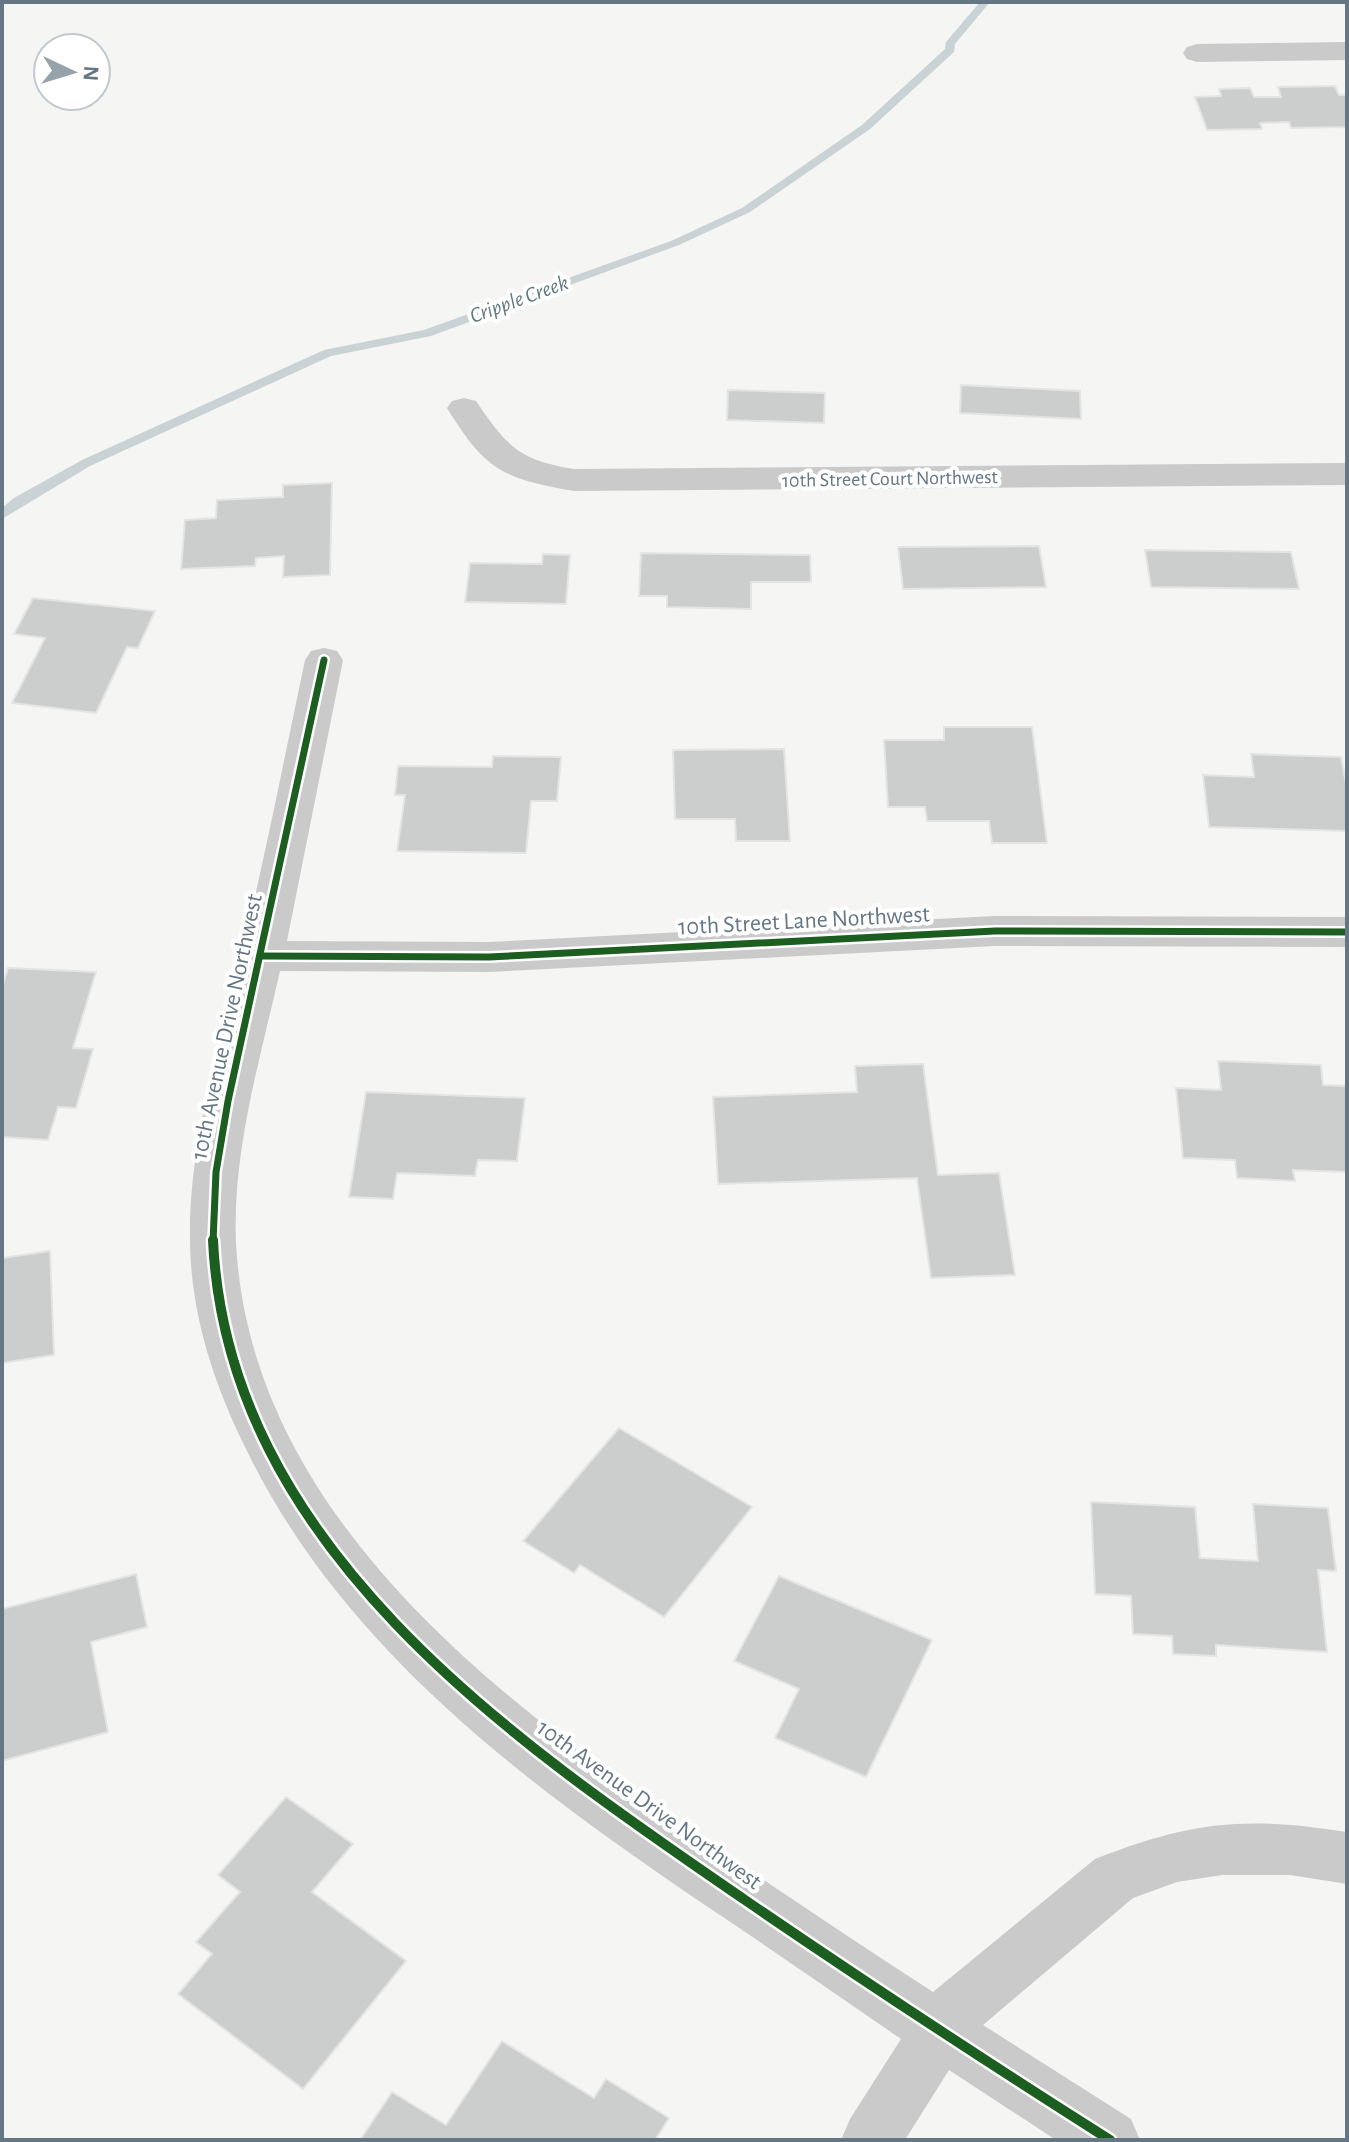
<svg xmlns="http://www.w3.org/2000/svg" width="1349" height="2142" font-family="'Alegreya Sans',sans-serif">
  <rect width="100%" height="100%" fill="#f5f5f4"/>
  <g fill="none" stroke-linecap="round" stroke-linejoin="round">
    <polygon fill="#c9d2d4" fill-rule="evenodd" points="980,2 990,2 955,44 954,52 870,129 750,212 679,245 431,336 331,356 90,466 2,519 2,508 14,498 82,460 324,350 424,330 671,241 742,208 862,125 945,49 946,42"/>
  </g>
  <g fill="#cccece" stroke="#e4e4e4" stroke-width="2">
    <polygon points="1335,86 1339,95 1347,95 1347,127 1291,128 1289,122 1260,123 1262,129 1207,130 1195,97 1221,96 1219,89 1250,88 1254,97 1281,97 1278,87"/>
    <polygon points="961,385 1080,391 1081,419 960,413"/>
    <polygon points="728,390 825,393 824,423 727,420"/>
    <polygon points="332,483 330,575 283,577 284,556 256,558 255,566 181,569 185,520 216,518 217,500 283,497 283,485"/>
    <polygon points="1039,546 1046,587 903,589 898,547"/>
    <polygon points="1145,550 1291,552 1299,589 1151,587"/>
    <polygon points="641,553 810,555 811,582 751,582 751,609 667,607 667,596 639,596"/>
    <polygon points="543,554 570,555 566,604 465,602 470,563 542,564"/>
    <polygon points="33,598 155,611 138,648 127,647 96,713 12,703 45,638 14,634"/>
    <polygon points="944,727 1032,727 1047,843 992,843 989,821 927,821 925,807 888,807 884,740 944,740"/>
    <polygon points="784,749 790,841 736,841 735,819 675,819 673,750"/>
    <polygon points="1251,754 1341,757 1347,789 1347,831 1209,827 1203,775 1254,777"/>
    <polygon points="493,756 561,757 557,801 531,801 526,853 397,851 405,795 395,795 398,766 492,767"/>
    <polygon points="8,968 96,972 73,1048 93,1049 76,1108 58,1107 48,1140 2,1137 2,988"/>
    <polygon points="1218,1061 1321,1065 1323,1085 1347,1086 1347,1172 1293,1170 1295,1181 1237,1178 1235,1160 1183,1158 1176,1088 1221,1090"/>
    <polygon points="923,1064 938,1175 999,1173 1015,1275 931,1278 917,1178 718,1184 713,1097 857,1092 855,1066"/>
    <polygon points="366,1092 525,1098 517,1161 478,1160 475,1176 397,1173 393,1199 349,1197"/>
    <polygon points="50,1251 54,1355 2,1363 2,1258"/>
    <polygon points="619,1428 752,1507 664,1617 580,1565 574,1573 523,1541"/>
    <polygon points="1091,1502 1195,1507 1200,1558 1258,1561 1253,1504 1328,1508 1336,1571 1318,1570 1327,1652 1216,1645 1216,1656 1173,1654 1172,1636 1133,1634 1131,1596 1095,1594"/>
    <polygon points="136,1574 147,1627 91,1642 108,1732 2,1761 2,1609"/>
    <polygon points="779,1576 932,1640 866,1777 775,1738 799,1689 734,1661"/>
    <polygon points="286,1797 353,1844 312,1892 406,1961 303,2089 178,1994 212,1954 196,1942 240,1892 218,1875"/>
    <polygon points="502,2041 594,2098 606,2079 669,2118 655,2140 360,2140 392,2092 446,2125"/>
  </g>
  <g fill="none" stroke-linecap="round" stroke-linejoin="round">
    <g fill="#cacacb" fill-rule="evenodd">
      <polygon points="1347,42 1347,60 1197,62 1187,59 1183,53 1187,47 1197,44"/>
      <path d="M464,398L476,401C507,446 518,460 574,469L1347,463V485L574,491C502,478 486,471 447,408L452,401Z"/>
      <path d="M324,648L337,651L343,660L287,941L489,942L995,916L1347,917V947L995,946L489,972L280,971C260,1060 232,1151 236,1243C251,1525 517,1715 731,1858C798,1903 865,1948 933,1992L1095,1859C1192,1821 1244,1816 1347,1832V1884L1290,1875H1222L1177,1882L1133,1898L983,2025L1131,2119L1140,2140H1056L949,2070L905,2140H841L850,2119L901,2039C833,1992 765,1945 696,1899C520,1779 343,1647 247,1451C214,1385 190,1313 190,1238C189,1144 218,1052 240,961C264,861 284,760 305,660L311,651Z"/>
    </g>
    <g stroke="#fff" stroke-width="12">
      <g id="cycleway-far1">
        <polyline points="262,956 489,957 995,931 1347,932"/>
        <polyline points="213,1242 216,1172 228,1101 324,660"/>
      </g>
    </g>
    <g stroke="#fff" stroke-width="15">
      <path id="cycleway" d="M213,1240C227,1548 516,1743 745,1900C865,1982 987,2062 1110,2140"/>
    </g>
    <use href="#cycleway-far1" stroke="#1b5e20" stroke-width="7"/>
    <use href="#cycleway" stroke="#1b5e20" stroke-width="10"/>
  </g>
  <g text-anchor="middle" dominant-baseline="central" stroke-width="8" stroke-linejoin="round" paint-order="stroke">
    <g font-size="20" fill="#657784" stroke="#fff">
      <text transform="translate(890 479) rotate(-1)">10th Street Court Northwest</text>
    </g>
    <g font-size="22" font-style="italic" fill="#617980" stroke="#fff">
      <text transform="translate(519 299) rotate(-20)">Cripple Creek</text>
    </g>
    <g font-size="24" fill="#657784" stroke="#fff">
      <text transform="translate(804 921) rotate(-3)">10th Street Lane Northwest</text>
      <text transform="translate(227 1027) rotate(-78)">10th Avenue Drive Northwest</text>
      <text transform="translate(649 1805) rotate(36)">10th Avenue Drive Northwest</text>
    </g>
  </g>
  <rect width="1349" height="2142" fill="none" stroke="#657784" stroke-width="8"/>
  <g transform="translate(72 72) rotate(94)"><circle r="38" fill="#ffffff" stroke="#c1c9ce" stroke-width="2"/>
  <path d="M0-6L14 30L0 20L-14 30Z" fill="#97a3ab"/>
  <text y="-12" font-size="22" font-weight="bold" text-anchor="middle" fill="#657784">N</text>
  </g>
</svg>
